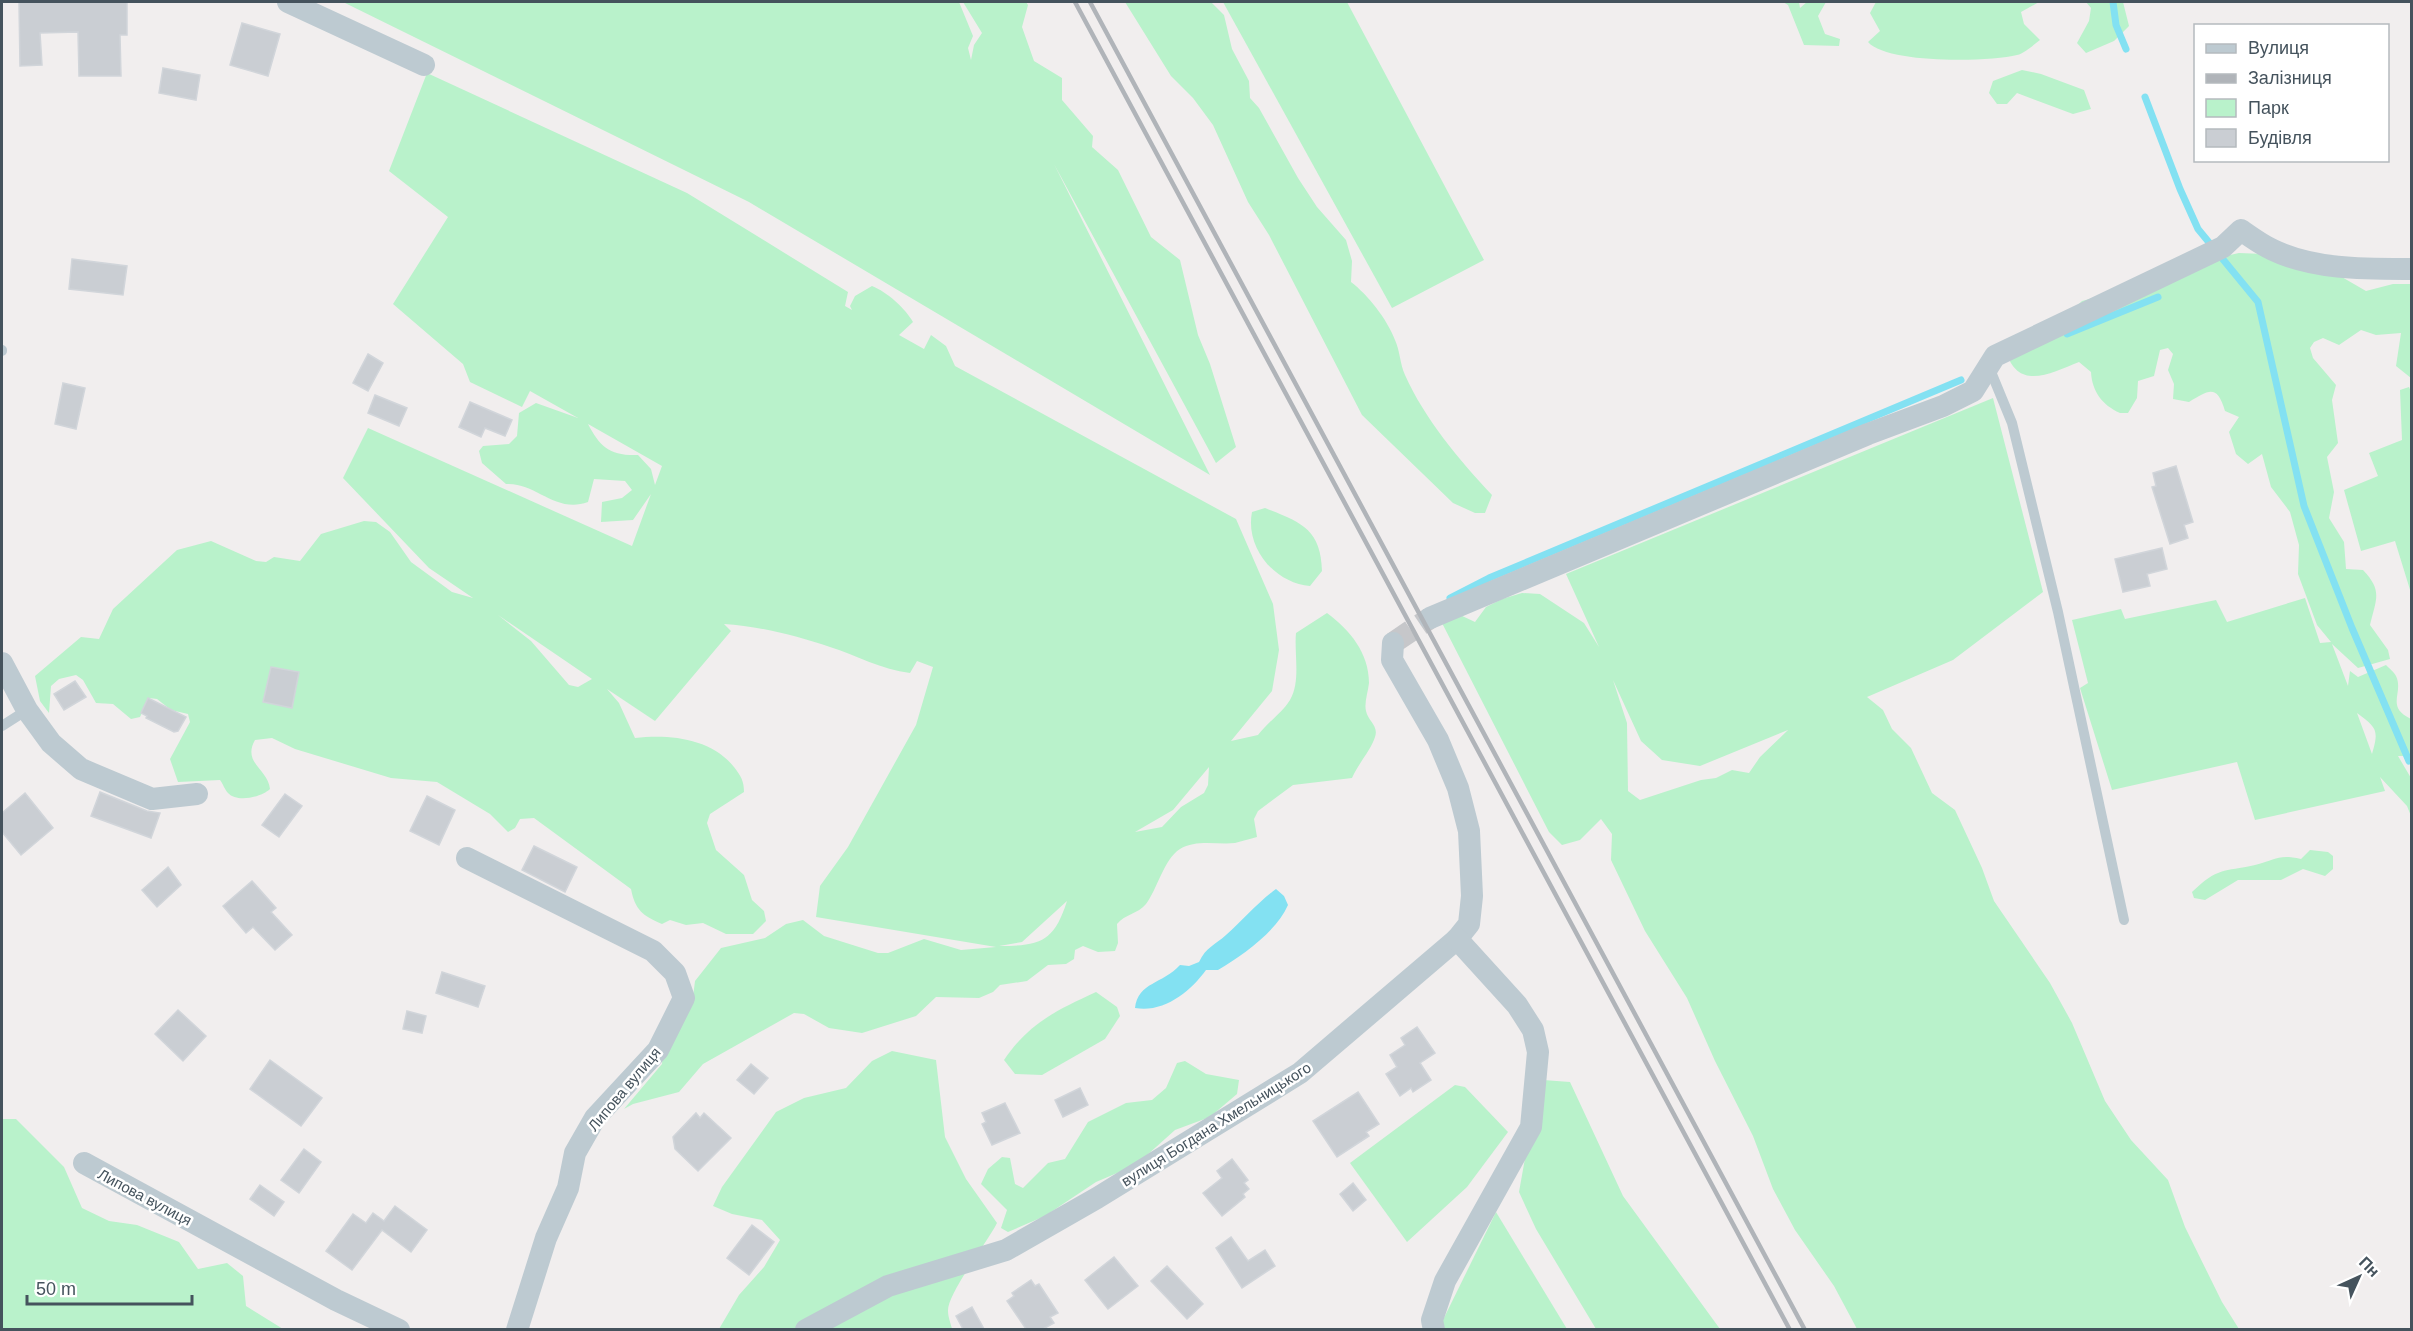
<svg xmlns="http://www.w3.org/2000/svg" width="2413" height="1331" font-family="Arial,sans-serif">
  <rect width="100%" height="100%" fill="#f1eeee"/>
  <g fill="#b9f2cb" fill-rule="evenodd">
    <polygon points="343,2 959,2 973,36 968,48 971,60 974,45 982,33 963,2 1026,2 1028,5 1022,27 1034,61 1062,78 1062,100 1093,136 1092,147 1118,170 1151,237 1180,260 1198,335 1210,364 1236,447 1216,463 1054,164 1210,475 749,202"/>
    <path d="M1125,2H1211L1224,15L1232,49L1249,81L1250,98L1259,108L1298,178L1317,207L1346,240L1352,261L1351,282C1368,295 1387,319 1395,340C1400,351 1400,364 1405,375C1424,418 1460,461 1492,495L1485,513H1475L1453,503L1362,415L1269,235L1248,202L1213,125L1193,98L1171,76Z"/>
    <polygon points="1223,2 1347,2 1484,260 1392,308"/>
    <polygon points="1783,2 1799,2 1800,8 1807,2 1826,2 1818,16 1825,34 1840,39 1839,46 1804,45 1788,5"/>
    <path d="M1876,2H2039L2021,12L2024,24L2040,40C2033,45 2025,53 2017,55C1989,62 1887,64 1868,42L1880,31L1870,13Z"/>
    <polygon points="2086,2 2123,2 2129,26 2114,41 2086,53 2077,43 2089,21 2091,8"/>
    <polygon points="2022,70 2041,74 2084,90 2091,109 2073,114 2017,93 2007,104 1997,104 1989,93 1993,81"/>
    <path d="M427,73L687,193L848,292L845,306L852,310L850,306L855,296L872,286C887,292 905,308 913,322L899,335L924,349L931,335L946,346L955,366L1236,519L1273,604L1279,650L1272,691L1231,741L1258,735C1268,722 1282,713 1290,700C1301,682 1294,653 1296,633L1327,613C1350,630 1369,653 1369,683C1368,692 1364,703 1366,711C1368,721 1379,726 1375,737C1371,750 1358,764 1352,778L1293,785L1258,811L1254,819L1257,837C1250,839 1242,841 1235,843C1218,845 1196,839 1180,849C1164,859 1157,890 1146,904C1138,914 1125,914 1117,924L1118,943L1115,951L1098,952L1083,946L1075,950L1074,959L1066,964L1048,965L1027,981L1000,985L993,992L979,998L936,997L916,1016L862,1033L829,1028L804,1014L794,1013L703,1064L679,1092L633,1104L624,1109L662,1064L663,1048L693,997L695,981L721,948L765,938L786,924L803,920L824,936L878,953H888L924,939L961,950L996,947L816,917L820,886L848,847L916,725L933,667L917,661L910,673C882,670 856,655 830,647C797,636 759,626 724,624L731,631L655,721L607,689L619,703L635,738C669,734 711,738 734,767C741,776 744,781 744,792L710,814L707,823L716,850L744,875L752,900L764,911L766,921L753,934H726L703,923L686,925L670,920L662,924C643,916 635,910 631,889L534,818L520,819L515,828L508,832L490,814L437,782L391,778L295,749L272,738L255,740C242,763 268,769 270,789C262,797 237,803 228,793C225,790 223,784 220,780L178,782L170,759L190,722L188,714L171,710L157,699L149,698L140,717L131,719L113,704L96,703L83,680L76,675L59,679L51,686L49,713L40,701L35,676L81,637L99,639L113,609L177,550L211,541L256,561L266,562L274,557L300,561L321,534L364,521L376,522L390,532L411,562L452,592L473,598L429,568L343,478L368,428L632,546L651,494L633,520L601,522L602,502L622,498L632,490L625,481L594,479L588,502C555,514 536,482 506,484L482,463L479,451L483,446L509,444L517,436L519,413L536,403L578,418L530,391L522,407L470,382L463,364L393,304L448,217L389,171ZM588,424L662,466L655,485L651,469L638,455C610,456 600,447 588,424ZM498,615L592,679L578,687L569,685L531,641ZM1209,767L1208,785L1204,793L1181,807L1162,827L1135,832L1173,810ZM1067,901C1054,942 1040,946 999,946L1022,942Z"/>
    <path d="M2239,253L2264,254L2328,269L2366,291L2393,284H2411V378L2396,366L2401,333L2376,335L2361,330L2339,345L2323,338L2314,342L2310,348L2313,358L2336,385L2332,400L2338,443L2327,457L2334,492L2329,518L2344,542L2346,569L2363,570C2383,591 2376,599 2370,625L2388,650L2390,659L2358,668L2332,644L2348,686L2350,671L2358,677L2386,665C2389,668 2394,672 2396,676C2404,693 2385,707 2411,719V756H2398L2411,778V816L2407,806L2380,777L2385,791L2255,820L2237,762L2112,790L2080,688L2088,683L2072,620L2121,609L2125,619L2216,600L2227,622L2305,598L2320,643L2331,642L2317,625L2298,574L2299,545L2290,512L2271,487L2262,454L2248,464L2236,454L2229,432L2239,417L2225,411C2217,384 2209,390 2189,402L2173,399L2174,384L2168,370L2173,354L2168,348L2160,350L2154,376L2138,381L2137,398L2128,413H2120C2102,405 2092,391 2091,372L2079,362C2051,373 2018,392 2006,351L2052,329L2082,301L2157,281L2190,264ZM2357,713C2377,728 2379,730 2372,754Z"/>
    <polygon points="2409,387 2412,394 2411,593 2395,541 2361,551 2344,490 2378,476 2369,453 2402,440 2400,390"/>
    <path d="M1993,398L2043,592L1953,660L1867,697L1883,710L1892,729L1911,748L1932,793L1955,810L1982,868L1994,901L2050,983L2072,1023L2105,1101L2131,1140L2168,1180L2185,1227L2222,1302L2239,1329H1857L1834,1286L1795,1230L1773,1189L1753,1136L1715,1061L1687,998L1645,931L1611,860L1612,834L1601,819L1580,840L1562,845L1549,832L1442,623L1458,614L1475,622L1486,607L1502,599L1522,593L1540,594L1584,623L1599,647L1566,574ZM1613,680L1641,741L1662,760L1700,766L1788,730L1760,757L1749,773L1732,770L1716,778L1701,780L1640,800L1628,791L1627,723Z"/>
    <path d="M1265,508C1301,522 1321,529 1322,571L1310,586C1274,583 1245,547 1252,512Z"/>
    <path d="M2310,850L2328,852L2333,856V869L2325,876L2303,869L2281,880H2238L2205,900L2194,898L2192,892C2218,867 2223,872 2255,865C2277,860 2277,854 2301,859Z"/>
    <path d="M1096,992L1117,1007L1120,1016L1105,1039L1042,1075L1015,1074L1004,1060C1029,1023 1057,1010 1096,992Z"/>
    <path d="M892,1051L936,1060L945,1137L966,1179L997,1223C987,1243 947,1294 948,1311C948,1317 951,1324 952,1329H719L739,1295L764,1267L780,1240L762,1220L732,1214L713,1206L722,1187L776,1112L804,1098L846,1088L872,1061Z"/>
    <polygon points="1185,1061 1206,1074 1239,1080 1237,1094 1210,1117 1175,1130 1136,1165 1096,1182 1045,1216 1008,1232 1001,1228 1007,1210 981,1184 988,1169 1002,1157 1010,1158 1015,1184 1023,1188 1048,1163 1065,1159 1088,1122 1126,1103 1152,1100 1166,1088 1177,1063"/>
    <polygon points="1543,1080 1570,1082 1623,1196 1720,1329 1596,1329 1536,1229 1519,1192 1529,1136"/>
    <polygon points="1455,1085 1465,1087 1508,1132 1467,1187 1407,1242 1350,1163"/>
    <polygon points="2,1119 16,1119 64,1167 82,1208 109,1221 137,1225 179,1242 198,1269 227,1263 243,1276 246,1306 283,1329 2,1329"/>
    <polygon points="1496,1212 1567,1329 1442,1330 1441,1324"/>
  </g>
  <path fill="#83e1f2" d="M1276,889L1284,896L1288,905C1276,932 1243,955 1218,970H1206C1190,992 1164,1013 1135,1008C1138,982 1163,984 1180,965L1189,966L1199,962C1206,947 1215,945 1226,935C1243,920 1257,903 1276,889Z"/>
  <g fill="none" stroke-linecap="round" stroke-linejoin="round">
    <g stroke="#83e1f2" stroke-width="7">
      <polyline points="2113,2 2116,25 2126,49"/>
      <polyline points="2145,97 2180,189 2198,229 2258,302 2304,506 2352,628 2409,761"/>
      <polyline points="2067,334 2158,297"/>
      <polyline points="1450,598 1489,578 1961,380"/>
    </g>
  </g>
  <g fill="#caced3" stroke="#d1d5da" stroke-width="1.5">
    <polygon points="19,2 127,2 127,35 120,35 121,76 79,76 78,32 40,33 42,65 20,66"/>
    <polygon points="242,23 280,34 268,76 230,65"/>
    <polygon points="163,68 200,75 196,100 159,93"/>
    <polygon points="72,259 127,266 123,295 69,289"/>
    <polygon points="368,354 383,363 368,391 353,383"/>
    <polygon points="63,383 85,388 76,429 55,424"/>
    <polygon points="375,395 407,408 399,426 368,413"/>
    <polygon points="470,402 512,420 505,436 485,428 481,437 459,427"/>
    <polygon points="2176,466 2193,522 2184,525 2188,538 2170,544 2152,487 2156,486 2153,473"/>
    <polygon points="2162,548 2167,569 2147,574 2150,586 2123,592 2115,559"/>
    <polygon points="271,667 299,672 292,708 263,702"/>
    <polygon points="75,681 86,697 64,710 54,694"/>
    <polygon points="148,698 186,717 178,731 174,732 146,718 147,716 141,713"/>
    <polygon points="100,792 147,811 160,813 151,838 91,816"/>
    <polygon points="25,793 53,828 21,855 2,832 2,813"/>
    <polygon points="285,794 302,806 279,837 262,825"/>
    <polygon points="427,796 455,810 439,845 410,831"/>
    <polygon points="534,846 577,867 565,892 522,870"/>
    <polygon points="168,867 181,885 157,907 142,890"/>
    <polygon points="252,881 276,908 271,912 292,935 275,950 253,927 246,933 223,906"/>
    <polygon points="442,972 485,986 478,1007 436,993"/>
    <polygon points="178,1010 206,1036 183,1061 155,1034"/>
    <polygon points="407,1011 426,1016 422,1033 403,1029"/>
    <polygon points="1417,1027 1435,1053 1420,1063 1431,1080 1413,1092 1411,1088 1400,1096 1386,1074 1397,1067 1390,1055 1405,1045 1401,1038"/>
    <polygon points="270,1060 322,1098 301,1126 250,1089"/>
    <polygon points="751,1064 768,1078 754,1094 737,1080"/>
    <polygon points="1080,1088 1088,1105 1063,1117 1055,1100"/>
    <polygon points="1358,1092 1379,1124 1366,1132 1369,1136 1337,1157 1313,1121"/>
    <polygon points="1005,1103 1020,1133 992,1145 982,1124 986,1122 982,1113"/>
    <polygon points="696,1113 700,1118 704,1113 731,1138 698,1171 675,1149 673,1137"/>
    <polygon points="304,1149 321,1162 299,1193 281,1180"/>
    <polygon points="1232,1159 1248,1180 1244,1183 1249,1189 1243,1194 1245,1197 1222,1216 1203,1193 1222,1178 1217,1171"/>
    <polygon points="1353,1183 1366,1200 1353,1211 1340,1194"/>
    <polygon points="260,1185 284,1202 274,1216 250,1199"/>
    <polygon points="395,1206 427,1230 411,1252 382,1230 352,1270 326,1251 353,1214 366,1223 373,1213 384,1221"/>
    <polygon points="752,1225 774,1242 749,1275 727,1258"/>
    <polygon points="1231,1237 1248,1261 1265,1250 1275,1266 1242,1288 1216,1248"/>
    <polygon points="1114,1257 1138,1286 1108,1309 1085,1280"/>
    <polygon points="1167,1266 1203,1304 1187,1319 1151,1281"/>
    <polygon points="1031,1280 1035,1286 1039,1284 1058,1313 1050,1317 1054,1323 1043,1329 1026,1329 1007,1301 1014,1296 1012,1293"/>
    <polygon points="972,1307 984,1329 963,1329 956,1316"/>
  </g>
  <g fill="none" stroke-linecap="round" stroke-linejoin="round">
    <polyline stroke="#c6c7ca" stroke-width="22" stroke-dasharray="22 11" stroke-linecap="butt" points="1393,643 1430,618"/>
    <g stroke="#bdcad1" stroke-width="10">
      <polyline points="2,350 2,351"/>
      <polyline points="1989,367 2012,423 2058,612 2124,920"/>
      <polyline points="2,726 27,710"/>
    </g>
    <g stroke="#bdcad1" stroke-width="22">
      <polyline points="288,2 424,65"/>
      <path d="M1430,618L1868,434L1943,406L1973,391L1995,356L2223,247L2241,230C2251,237 2262,245 2273,250C2315,270 2366,269 2412,269"/>
      <polyline points="2,663 27,710 51,743 81,769 152,799 197,794"/>
      <polyline points="467,858 653,951 675,973 684,998 658,1050 595,1118 575,1153 568,1188 546,1238 517,1330"/>
      <polyline points="84,1163 336,1300 399,1330"/>
      <polyline points="806,1330 888,1286 1006,1250 1097,1198 1300,1073 1457,939 1469,924 1472,896 1469,831 1458,788 1438,740 1392,660 1393,643"/>
      <polyline points="1434,1330 1432,1320 1445,1281 1531,1127 1538,1052 1533,1030 1517,1005 1457,939"/>
    </g>
    <g stroke="#b0b4b9" stroke-width="4.5">
      <polyline points="1075,2 1790,1330"/>
      <polyline points="1090,2 1805,1330"/>
    </g>
  </g>
  <g text-anchor="middle" dominant-baseline="central" stroke-width="5" stroke-linejoin="round" paint-order="stroke">
    <g font-size="15" fill="#45535d" stroke="#fff">
      <text transform="translate(624 1089) rotate(-50)">Липова вулиця</text>
      <text transform="translate(1216 1124) rotate(-32)">вулиця Богдана Хмельницького</text>
      <text transform="translate(145 1197) rotate(28)">Липова вулиця</text>
    </g>
  </g>
  <rect width="2413" height="1331" fill="none" stroke="#45535d" stroke-width="6"/>
  <rect x="2194" y="24" width="195" height="138" fill="#ffffff" stroke="#b5babe" stroke-width="1.5"/>
  <rect x="2206" y="44" width="30" height="9" fill="#bdcad1" stroke="#b5babe" stroke-width="1.5"/>
  <text x="2248" y="54" font-size="18" fill="#45535d">Вулиця</text>
  <rect x="2206" y="74" width="30" height="9" fill="#b0b4b9" stroke="#b5babe" stroke-width="1.5"/>
  <text x="2248" y="84" font-size="18" fill="#45535d">Залізниця</text>
  <rect x="2206" y="99" width="30" height="18" fill="#b9f2cb" stroke="#b5babe" stroke-width="1.5"/>
  <text x="2248" y="114" font-size="18" fill="#45535d">Парк</text>
  <rect x="2206" y="129" width="30" height="18" fill="#caced3" stroke="#b5babe" stroke-width="1.5"/>
  <text x="2248" y="144" font-size="18" fill="#45535d">Будівля</text>
  <g transform="translate(2359 1277) rotate(45)" stroke="#ffffff" stroke-width="4.5" paint-order="stroke">
  <path d="M0-4.5L10 22L0 15L-10 22Z" fill="#45535d"/>
  <text y="-9" font-size="16" font-weight="bold" text-anchor="middle" fill="#45535d">Пн</text>
  </g>
  <path d="M27 1295v9h165v-9" fill="none" stroke="#45535d" stroke-width="3"/>
  <text x="36" y="1295" font-size="18" fill="#45535d" stroke="#ffffff" stroke-width="4.5" paint-order="stroke">50 m</text>
</svg>
